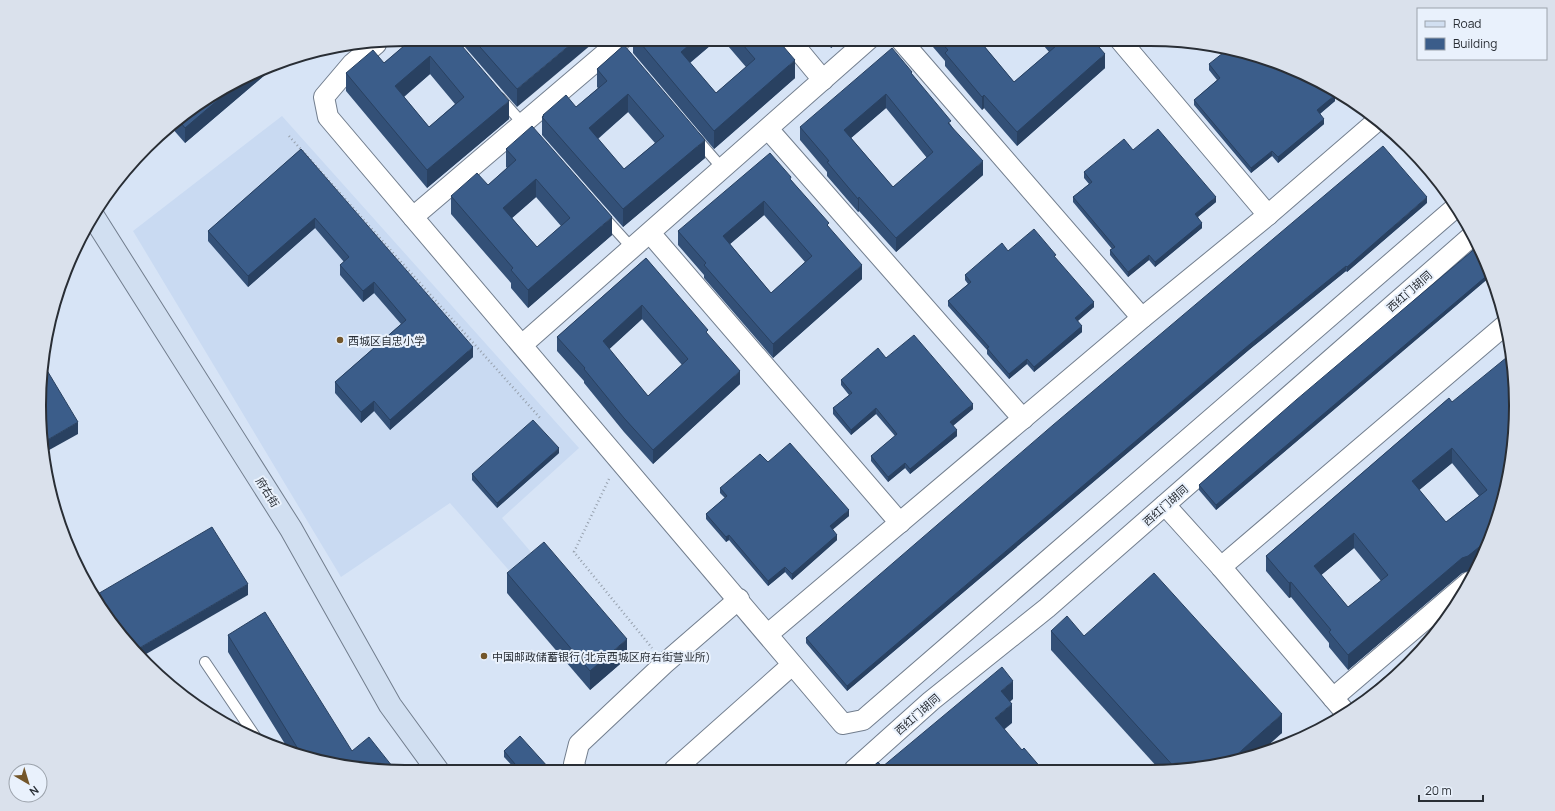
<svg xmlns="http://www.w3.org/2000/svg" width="1555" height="811" font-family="Manrope,'Noto Sans SC',sans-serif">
  <rect width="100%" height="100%" fill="#d7e4f6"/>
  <polygon fill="#c9daf2" points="282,116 579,448 502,518 536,558 514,576 450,503 341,577 133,231"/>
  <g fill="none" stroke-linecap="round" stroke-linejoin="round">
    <g stroke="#727e8e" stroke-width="12">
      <g id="lane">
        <polyline points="500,98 525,126"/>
        <polyline points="696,138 722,168"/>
        <polyline points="604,217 632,248"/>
        <polyline points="205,662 257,739"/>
      </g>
    </g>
    <g stroke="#727e8e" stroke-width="22">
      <g id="street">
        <polyline points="789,39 823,80"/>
        <polyline points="900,39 1142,318"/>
        <polyline points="1120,40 1268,215"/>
        <polyline points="376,44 352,64 324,97 328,117 843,724 863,720 1456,207"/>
        <polyline points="768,129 1023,419"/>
        <polyline points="413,217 622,39"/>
        <polyline points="650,233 900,523"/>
        <polyline points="522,345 869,39"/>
        <polyline points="1165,505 1221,567 1345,712"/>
        <polyline points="1221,567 1505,325"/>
        <polyline points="768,634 1142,318 1268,215 1378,120"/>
        <polyline points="1333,698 1469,582"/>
        <polyline points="674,770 792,665"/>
        <polyline points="854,770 931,701 1047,608 1473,235"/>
        <polyline points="577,771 574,764 579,744 664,664 739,599"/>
      </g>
    </g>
    <g stroke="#727e8e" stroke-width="24">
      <polyline id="secondary" points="93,216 291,529 390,705 438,771"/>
    </g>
    <g stroke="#96a0ad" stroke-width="2.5" stroke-dasharray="1 3" stroke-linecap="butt">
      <polyline points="289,136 541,419"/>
      <polyline points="609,479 574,552 652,648"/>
    </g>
    <use href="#lane" stroke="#fff" stroke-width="10"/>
    <use href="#street" stroke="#fff" stroke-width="20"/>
    <use href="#secondary" stroke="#d1dff1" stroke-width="22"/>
  </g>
  <g fill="#335077" fill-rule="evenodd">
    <path d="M406,39H456L509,119L427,188L346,91V73L384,63L404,46L402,45V40ZM430,74L455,104L429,127L404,97Z"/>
    <polygon points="458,39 518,39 517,107"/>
    <polygon points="633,39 718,39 690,63 716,93 746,67 722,39 777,39 795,78 714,149 633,53"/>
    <polygon points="824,39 842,39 831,48"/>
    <polygon points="927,40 979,40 1014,82 1049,52 1039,40 1093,40 1105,68 1017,146 984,108 982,110 945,66 945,61"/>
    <path d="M624,45L705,158L623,227L542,135V117L543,115L576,107L598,88L597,87V69ZM628,112L655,143L624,169L598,139Z"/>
    <polygon points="279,63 185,143 171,127 182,115"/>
    <polygon points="1209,64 1335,101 1320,114 1324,124 1278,163 1272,156 1251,173 1194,105 1194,100 1217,80 1209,70"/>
    <path d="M912,74L951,125L983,175L896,252L859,211L858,212L827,176V172L800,140V127ZM886,108L927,158L893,187L851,138Z"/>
    <polygon points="301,149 473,357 390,430 374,411 361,423 335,393 335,382 401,324 374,293 363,302 340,275 340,265 344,262 315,228 248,287 208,241 208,231"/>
    <path d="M506,149L612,235L528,308L511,288V283L451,214V196L488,185L507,168L506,167ZM536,197L561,226L537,247L512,218Z"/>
    <polygon points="1133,150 1216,202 1198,217 1202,228 1155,267 1149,260 1128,277 1110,255 1110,250 1112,249 1073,202 1073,197 1089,184 1084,178 1084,172"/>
    <path d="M791,180L829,227L862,279L773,358L704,278V275L678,245V231ZM764,215L805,262L771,293L730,244Z"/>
    <polygon points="1427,203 1347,272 1346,271 1250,349 847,691 806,643 806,638"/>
    <polygon points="1478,246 1491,276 1216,510 1199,490 1199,485"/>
    <polygon points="1008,251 1056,259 1094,307 1078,321 1082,332 1034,372 1027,364 1009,379 987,354 987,350 948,306 948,301 968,284 965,280 965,275"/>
    <path d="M646,258L708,335L740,384L653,464L624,432L584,383V381L557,351V337ZM642,319L682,365L648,396L609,349Z"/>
    <polygon points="886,358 973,409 953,426 957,436 910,474 905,468 888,482 871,461 871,456 895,436 876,414 851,435 833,414 833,408 849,395 841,385 841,380"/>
    <path d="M1449,398L1504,500L1481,561L1468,571L1462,573L1348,670L1329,647V643L1291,597L1289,598L1266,571V556ZM1452,463L1479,496L1446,522L1419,490ZM1354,548L1381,581L1348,607L1321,575Z"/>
    <polygon points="559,453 497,508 472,480 472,474"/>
    <polygon points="768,462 849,516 832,529 837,540 792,580 785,572 768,586 729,540 726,542 706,519 706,514 725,498 720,493 720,488"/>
    <polygon points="507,573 627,658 590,690 507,593"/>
    <polygon points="1051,631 1084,636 1282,733 1198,769 1159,769 1051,650"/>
    <polygon points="228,635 352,751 396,771 311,760 290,752 228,652"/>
    <polygon points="1430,639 1372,696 1372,697 1372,688"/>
    <polygon points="504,751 548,771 517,771 504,757"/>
  </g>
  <g fill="#294161">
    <polygon points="577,39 598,39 517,107 517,89"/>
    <polygon points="696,39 718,39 681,70 681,52"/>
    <polygon points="831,39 842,39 831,48"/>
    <polygon points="1105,54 1105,68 1017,146 1017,132"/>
    <polygon points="430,56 430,74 395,104 395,86"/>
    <polygon points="795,60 795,78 714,149 714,131"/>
    <polygon points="279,63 185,143 185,128 232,88"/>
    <polygon points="628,94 628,112 589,146 589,128"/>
    <polygon points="886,94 886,108 844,144 844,130"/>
    <polygon points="984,95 984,108 982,110 982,97"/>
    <polygon points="1335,95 1335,101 1317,116 1317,110"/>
    <polygon points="509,101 509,119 427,188 427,170"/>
    <polygon points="1324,119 1324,124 1278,163 1278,157"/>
    <polygon points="705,140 705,158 623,227 623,209"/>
    <polygon points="1272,151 1272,156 1251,173 1251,168"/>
    <polygon points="983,161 983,175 896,252 896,238"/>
    <polygon points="536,179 536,197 503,226 503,208"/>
    <polygon points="859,197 859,211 858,212 858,199"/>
    <polygon points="1216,197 1216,202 1195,219 1195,214"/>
    <polygon points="1427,197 1427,203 1347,272 1347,267"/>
    <polygon points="764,201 764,215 723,250 723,236"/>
    <polygon points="612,217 612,235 528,308 528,290"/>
    <polygon points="315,218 315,228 248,287 248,276"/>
    <polygon points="1202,223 1202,228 1155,267 1155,262"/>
    <polygon points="1149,255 1149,260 1128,277 1128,272"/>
    <polygon points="862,265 862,279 773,358 773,344"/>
    <polygon points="1346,266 1346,271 1250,349 847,691 847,686 1250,344"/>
    <polygon points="1490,273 1491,276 1216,510 1216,505"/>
    <polygon points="374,282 374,293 363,302 363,291"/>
    <polygon points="1094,302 1094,307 1075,323 1075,318"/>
    <polygon points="642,305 642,319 603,355 603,341"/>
    <polygon points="1082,326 1082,332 1034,372 1034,367"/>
    <polygon points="473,347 473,357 390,430 390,420"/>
    <polygon points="1027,359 1027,364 1009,379 1009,374"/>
    <polygon points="740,371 740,384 653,464 653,450"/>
    <polygon points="1514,399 1515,413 1510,402"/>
    <polygon points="374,401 374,411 361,423 361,412"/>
    <polygon points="973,404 973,409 950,428 950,422"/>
    <polygon points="876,408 876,414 851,435 851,430"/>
    <polygon points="78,422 78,434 42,454 42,443"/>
    <polygon points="957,430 957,436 910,474 910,469"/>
    <polygon points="559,448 559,453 497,508 497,503"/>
    <polygon points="1452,448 1452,463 1412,496 1412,481"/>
    <polygon points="905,463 905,468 888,482 888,477"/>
    <polygon points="849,510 849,516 830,532 830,526"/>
    <polygon points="1354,533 1354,548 1314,581 1314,566"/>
    <polygon points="729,535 729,540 726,542 726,537"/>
    <polygon points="837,535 837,540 792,580 792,574"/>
    <polygon points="1489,539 1481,561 1468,571 1462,573 1348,670 1348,655 1462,558"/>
    <polygon points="785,567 785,572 768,586 768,581"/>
    <polygon points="1291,582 1291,597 1289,598 1289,583"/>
    <polygon points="248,584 248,595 141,657 136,650"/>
    <polygon points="627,639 627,658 590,690 590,671"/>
    <polygon points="1013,681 1013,699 1001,710 1001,691"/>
    <polygon points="1012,704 1012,723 995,737 995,718"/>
    <polygon points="1282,714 1282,733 1261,752 1231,760"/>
  </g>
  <g fill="#3b5d8a" stroke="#294161" fill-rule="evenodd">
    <path d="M412,39H456L509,101L427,170L346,73L373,50L384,63ZM430,56L464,97L429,127L395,86Z"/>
    <polygon points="473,39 518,39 524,47 533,39 577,39 517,89"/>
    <polygon points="637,39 696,39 681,52 716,93 755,59 738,39 777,39 795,60 714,131"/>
    <polygon points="939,40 979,40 1014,82 1056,46 1050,40 1093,40 1105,54 1017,132 984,95 982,97 945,53 948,50"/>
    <path d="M624,45L705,140L623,209L542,117L544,116L543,115L566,95L576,107L607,81L597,69ZM628,94L664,136L624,169L589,128Z"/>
    <path d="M892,48L912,72L911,73L951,121L948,123L983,161L896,238L859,197L858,199L827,162L829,161L800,127ZM886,94L933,152L893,187L844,130Z"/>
    <polygon points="1228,49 1244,51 1311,77 1329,87 1335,95 1317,110 1324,119 1278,157 1272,151 1251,168 1194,100 1220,78 1209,64"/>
    <polygon points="232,88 185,128 178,119 182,115"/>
    <path d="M532,126L612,217L528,290L511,270L513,268L451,196L477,173L488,185L516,160L506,149ZM536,179L570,218L537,247L503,208Z"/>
    <polygon points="1158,129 1216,197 1195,214 1202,223 1155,262 1149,255 1128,272 1110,250 1115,247 1073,197 1092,182 1084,172 1124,139 1133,150"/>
    <polygon points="1383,146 1427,197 1347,267 1346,266 1250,344 847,686 806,638 1053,425"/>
    <polygon points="301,149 473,347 390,420 374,401 361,412 335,382 406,320 374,282 363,291 340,265 349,257 315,218 248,276 208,231"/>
    <path d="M770,153L791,177L790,179L829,223L827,225L862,265L773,344L704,265L706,263L678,231ZM764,201L812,256L771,293L723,236Z"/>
    <polygon points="1034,229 1056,255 1054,256 1094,302 1075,318 1082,326 1034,367 1027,359 1009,374 987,348 989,347 948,301 971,282 965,275 1002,243 1008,251"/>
    <polygon points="1478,246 1490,273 1216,505 1199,485 1296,400"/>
    <path d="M646,258L708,330L706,332L740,371L653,450L624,418L584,369L585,368L557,337ZM642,305L688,359L648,396L603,341Z"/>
    <polygon points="914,335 973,404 950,422 957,430 910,469 905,463 888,477 871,456 897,434 876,408 851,430 833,408 852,393 841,380 878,348 886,358"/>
    <path d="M1512,353L1513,357L1514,399L1510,402L1515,408V429L1504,500L1489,539L1468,556L1462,558L1348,655L1329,632L1331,630L1291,582L1289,583L1266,556L1449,398L1452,402ZM1452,448L1487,490L1446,522L1412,481ZM1354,533L1388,575L1348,607L1314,566Z"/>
    <polygon points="45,367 78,422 42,443"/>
    <polygon points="533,420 559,448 497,503 472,474"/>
    <polygon points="790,443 849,510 830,526 837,535 792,574 785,567 768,581 729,535 726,537 706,514 727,496 720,488 760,454 768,462"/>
    <polygon points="212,527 248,584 136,650 96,595"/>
    <polygon points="544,542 627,639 590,671 507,573"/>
    <polygon points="1154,573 1282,714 1231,760 1198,769 1176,769 1051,631 1067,616 1084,636"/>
    <polygon points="265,612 352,751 369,737 396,771 382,771 311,760 303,757 228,635"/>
    <polygon points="1430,639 1376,693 1372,688"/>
    <polygon points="1002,667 1013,681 1001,691 1012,704 995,718 1022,750 1024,748 1042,769 869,770 878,762 882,767"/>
    <polygon points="520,736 548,767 545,771 521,771 504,751"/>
  </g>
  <g fill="#73562a" stroke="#e9f1fc" stroke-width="1.5">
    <circle cx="340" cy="340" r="4"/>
    <circle cx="484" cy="656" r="4"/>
  </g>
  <g text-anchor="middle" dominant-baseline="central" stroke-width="4" stroke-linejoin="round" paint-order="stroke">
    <g font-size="11" fill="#292e35" stroke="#e9f1fc">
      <text transform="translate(1409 291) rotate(-41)">西红门胡同</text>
      <text transform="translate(268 492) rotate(58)">府右街</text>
      <text transform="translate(1165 505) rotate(-41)">西红门胡同</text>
      <text transform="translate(917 714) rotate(-41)">西红门胡同</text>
    </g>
    <g font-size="11" fill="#292e35" stroke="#e9f1fc" text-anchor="start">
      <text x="348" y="340">西城区自忠小学</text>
      <text x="492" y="656">中国邮政储蓄银行(北京西城区府右街营业所)</text>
    </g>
  </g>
  <path d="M0 0H1555V811H0ZM405 46H1150A359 359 0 0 1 1509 405V406A359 359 0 0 1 1150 765H405A359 359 0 0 1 46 406V405A359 359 0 0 1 405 46Z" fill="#dae1ec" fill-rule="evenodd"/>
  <path fill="none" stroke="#292e35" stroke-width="2" d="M405 46H1150A359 359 0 0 1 1509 405V406A359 359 0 0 1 1150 765H405A359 359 0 0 1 46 406V405A359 359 0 0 1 405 46Z"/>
  <rect x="1417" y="8" width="130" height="52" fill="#e9f1fc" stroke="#9ca3ac"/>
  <rect x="1425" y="21" width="20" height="6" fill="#d1dff1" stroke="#9ca3ac"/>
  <text x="1453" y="28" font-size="12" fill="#292e35">Road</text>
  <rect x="1425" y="38" width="20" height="12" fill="#3b5d8a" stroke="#9ca3ac"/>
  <text x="1453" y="48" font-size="12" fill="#292e35">Building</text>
  <g transform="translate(28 783) rotate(142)"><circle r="19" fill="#e9f1fc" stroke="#9ca3ac"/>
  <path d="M0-3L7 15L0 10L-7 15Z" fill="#73562a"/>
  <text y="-6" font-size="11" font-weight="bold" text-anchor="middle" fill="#292e35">N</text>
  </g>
  <path d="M1419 795v6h64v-6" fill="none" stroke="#292e35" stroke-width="2"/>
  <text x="1425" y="795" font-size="12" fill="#292e35" stroke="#e9f1fc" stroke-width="3" paint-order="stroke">20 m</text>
</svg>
